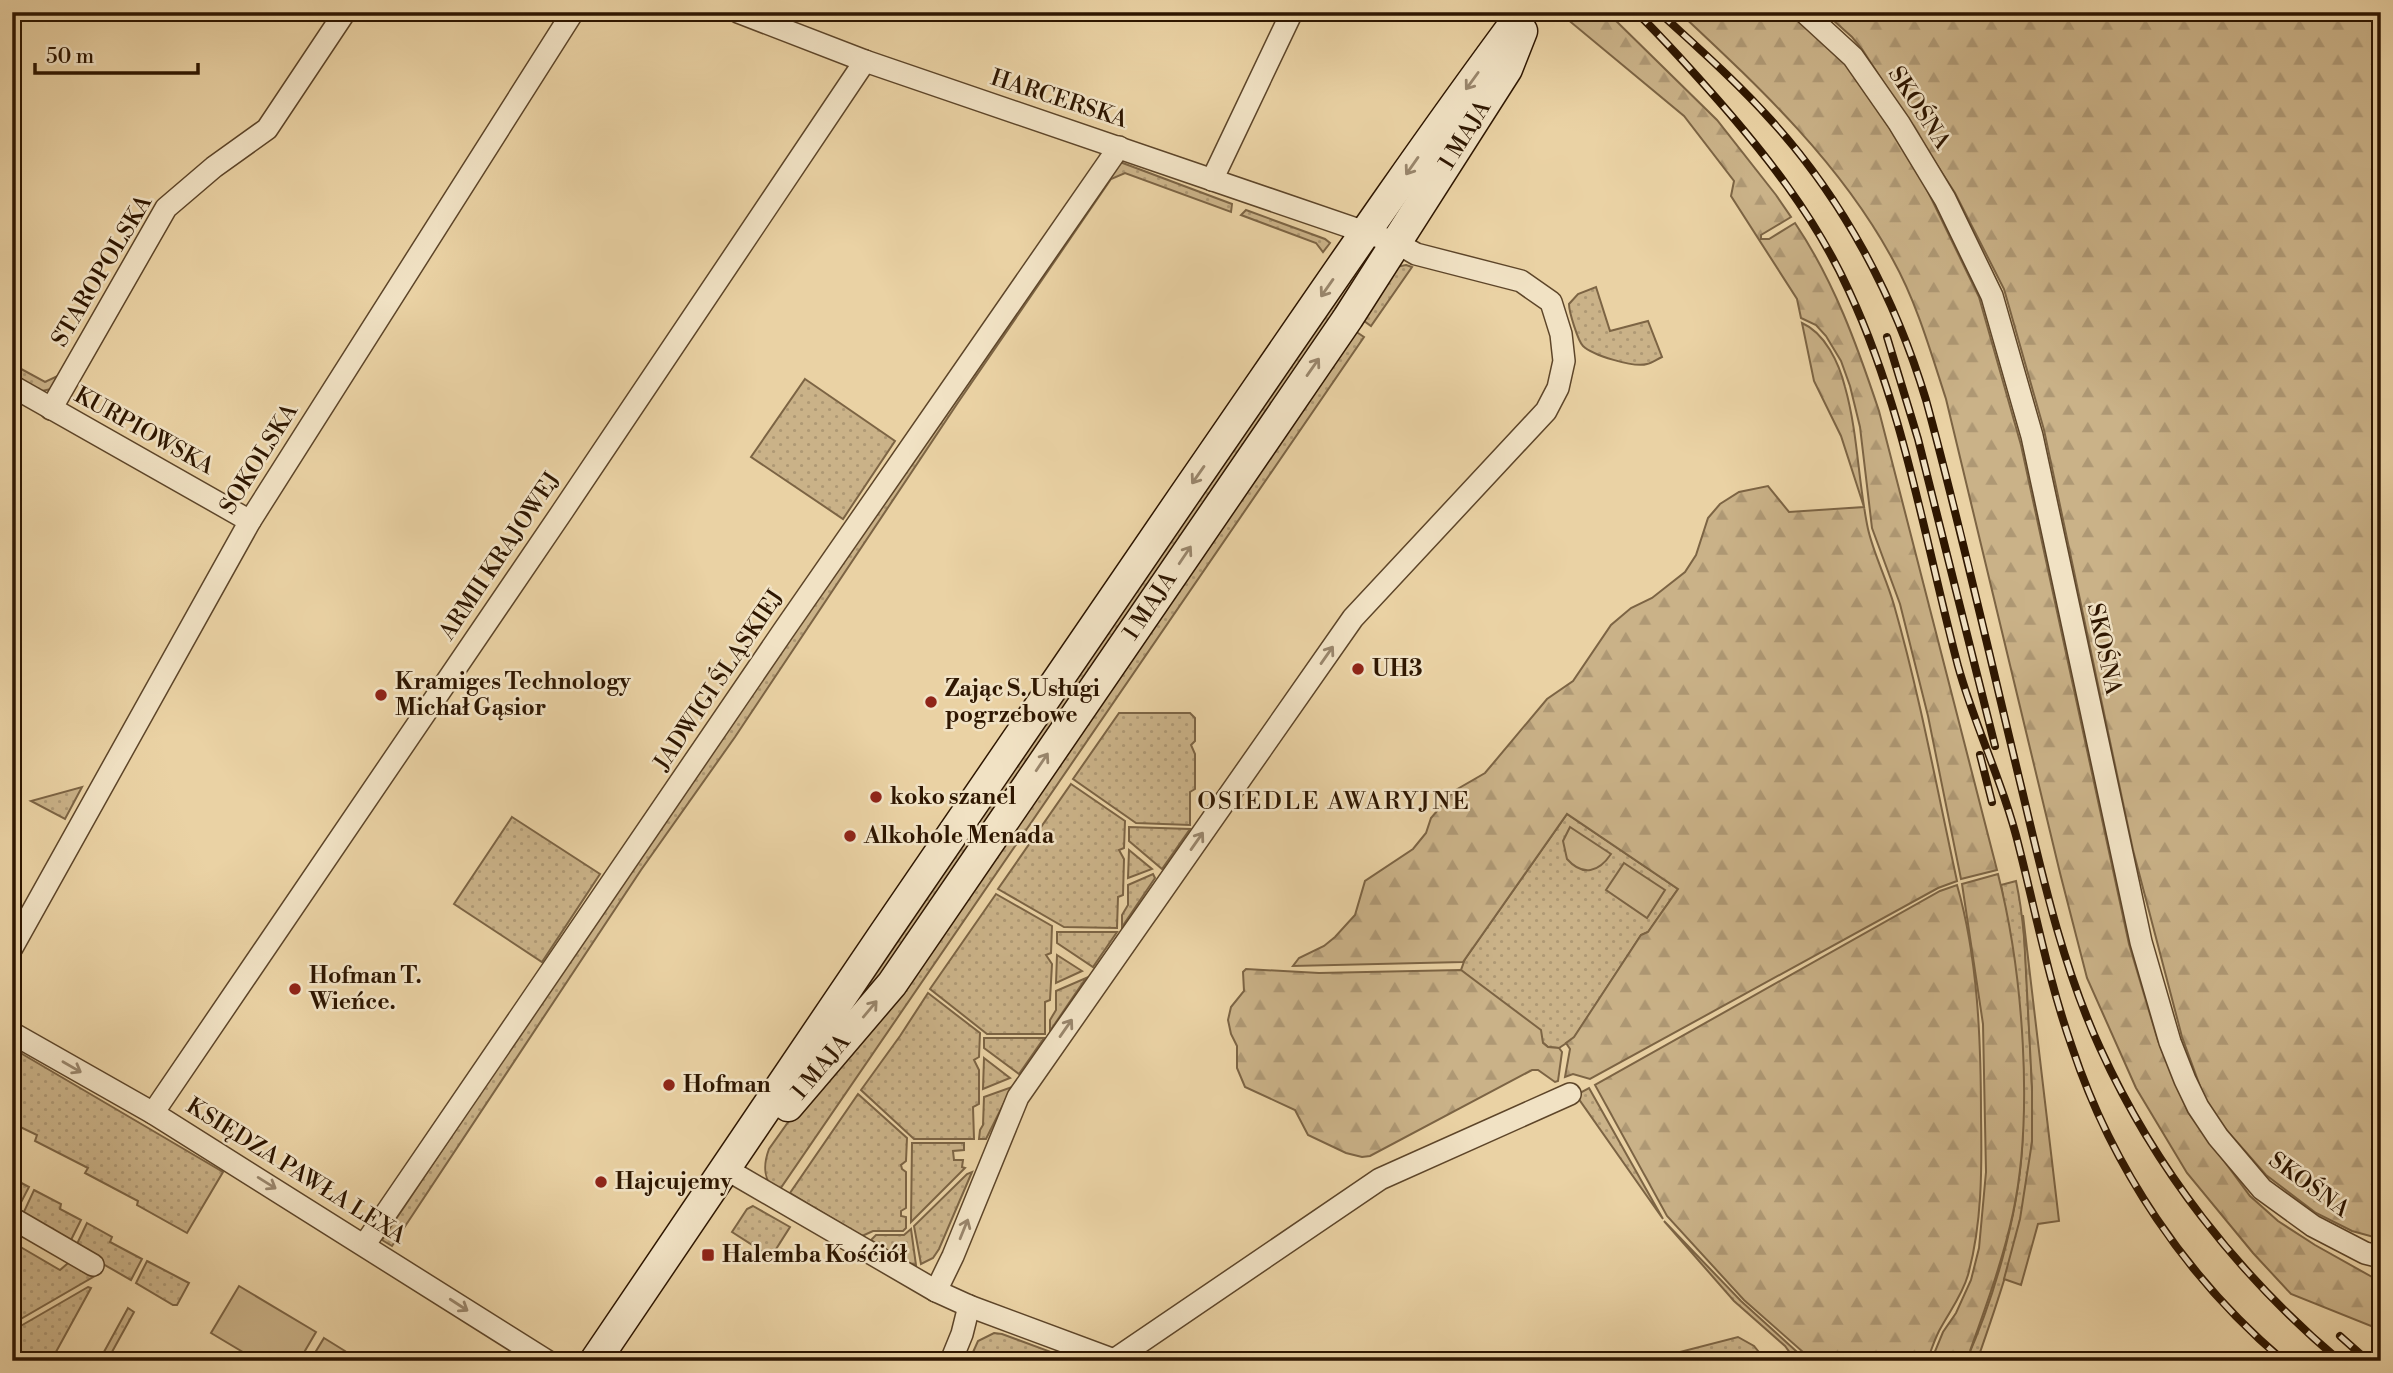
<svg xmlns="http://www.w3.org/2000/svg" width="2393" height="1373" font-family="'Libre Bodoni',serif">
  <defs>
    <pattern id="green-dots" width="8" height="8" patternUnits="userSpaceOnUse" patternTransform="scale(1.75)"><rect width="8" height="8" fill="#cab288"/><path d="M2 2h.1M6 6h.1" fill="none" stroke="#ae9874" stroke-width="1.8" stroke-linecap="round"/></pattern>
    <pattern id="forest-firs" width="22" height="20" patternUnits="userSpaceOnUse" patternTransform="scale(1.75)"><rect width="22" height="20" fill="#cab288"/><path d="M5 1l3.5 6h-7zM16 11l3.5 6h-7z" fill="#ae9874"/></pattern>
  </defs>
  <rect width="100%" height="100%" fill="#ead2a4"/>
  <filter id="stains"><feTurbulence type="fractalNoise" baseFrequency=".00286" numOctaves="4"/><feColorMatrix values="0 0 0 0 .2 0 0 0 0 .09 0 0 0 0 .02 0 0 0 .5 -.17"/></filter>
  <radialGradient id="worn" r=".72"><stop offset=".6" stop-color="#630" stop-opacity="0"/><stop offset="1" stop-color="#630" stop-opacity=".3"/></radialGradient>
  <g fill="url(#green-dots)" stroke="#7c6444" stroke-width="2">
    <polygon points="1120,162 1232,204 1231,212 1125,173 1111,179 957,404 735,737 641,870 392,1246 382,1240 620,884"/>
    <polygon points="1246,210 1325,239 1330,243 1323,252 1316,243 1241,215"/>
    <polygon points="1406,265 1412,267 1371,326 1360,318 1396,267"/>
    <polygon points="1358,266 1363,270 1362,274 873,990 868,992 864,989"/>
    <path d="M1596,287L1610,331L1648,321L1662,357C1657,359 1652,363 1647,364C1634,368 1592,355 1583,346C1578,341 1569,312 1569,304L1578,294Z"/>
    <path d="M1352,329L1364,337L778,1192C763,1182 763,1165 769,1149Z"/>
    <polygon points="12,364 45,382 62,374 51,389 42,391 12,374"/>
    <polygon points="805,379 895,441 843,519 751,457"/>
    <polygon points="1119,713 1190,713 1195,718 1195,741 1191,745 1195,754 1195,789 1190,792 1190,825 1136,823 1073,779"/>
    <polygon points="1071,784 1125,821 1124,848 1119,850 1124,859 1123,895 1118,897 1117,928 1064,927 998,889"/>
    <polygon points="82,787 65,819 31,801"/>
    <polygon points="1567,814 1678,889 1648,932 1641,935 1574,1038 1559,1048 1548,1047 1461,970 1465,959"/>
    <polygon points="512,817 600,874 542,962 454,904"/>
    <polygon points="1129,827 1190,829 1162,869 1129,841"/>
    <polygon points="1129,850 1152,869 1128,878"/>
    <polygon points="1153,874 1155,878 1122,927 1122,915 1128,905 1128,885"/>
    <path d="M2016,881C2025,923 2026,965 2028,1007C2030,1051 2034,1096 2032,1140C2028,1215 2002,1290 1977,1361H1966C1994,1298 2017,1219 2022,1150C2025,1105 2021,1062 2017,1017C2013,973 2009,929 2001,885Z"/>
    <polygon points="996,894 1052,926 1051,953 1046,955 1052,964 1050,1000 1045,1002 1045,1034 987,1034 930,989"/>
    <polygon points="1057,932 1117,932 1093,967 1057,943"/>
    <polygon points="1057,955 1082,971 1056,983"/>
    <polygon points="1086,978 1050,1031 1050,1020 1056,1010 1056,991"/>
    <polygon points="928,993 980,1033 979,1057 974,1060 979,1070 979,1104 973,1107 974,1139 914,1139 861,1090 900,1036"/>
    <polygon points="984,1038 1044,1038 1019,1074 984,1048"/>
    <polygon points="12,1048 223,1172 187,1233 137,1205 138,1201 85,1173 88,1168 35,1141 37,1135 12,1123"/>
    <polygon points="984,1058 1010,1078 983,1089"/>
    <polygon points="1012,1087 986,1139 979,1139 980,1130 983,1125 984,1097"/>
    <polygon points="1589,1088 1663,1219 1576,1095"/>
    <polygon points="858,1094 907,1138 906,1161 901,1165 902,1169 906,1172 906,1208 901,1211 901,1216 906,1217 906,1228 903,1231 873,1231 862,1236 790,1193"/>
    <polygon points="912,1143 964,1143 964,1150 953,1151 954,1160 963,1160 962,1167 965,1168 911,1222"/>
    <polygon points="972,1172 939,1249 933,1258 921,1264 914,1226 967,1174"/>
    <polygon points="12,1178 29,1187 16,1212 12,1210"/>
    <polygon points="34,1190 61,1204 60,1209 81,1220 69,1244 22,1216"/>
    <polygon points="753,1206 790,1227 771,1257 732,1232 747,1209"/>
    <polygon points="1664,1221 1741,1301 1807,1361 1796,1361 1785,1346 1734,1301"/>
    <polygon points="87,1223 112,1237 110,1242 142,1259 131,1280 75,1248"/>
    <polygon points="911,1229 916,1265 906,1262 871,1240 876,1235 904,1235"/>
    <polygon points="12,1242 60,1270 74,1258 100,1273 12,1324"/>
    <polygon points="147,1261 189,1283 177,1305 173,1305 136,1283"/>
    <polygon points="88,1287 91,1288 51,1361 17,1361 12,1349 12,1331"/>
    <polygon points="128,1308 134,1312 107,1361 99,1361"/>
    <polygon points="994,1333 1002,1334 1051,1352 1048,1361 969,1361 978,1341"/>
    <polygon points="1738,1337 1754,1346 1766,1361 1645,1361"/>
  </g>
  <g fill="url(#forest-firs)" stroke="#7c6444" stroke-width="2">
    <path d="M1567,12H1607L1717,120L1776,195L1791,217L1761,235V239H1769L1795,223C1834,281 1857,345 1879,411L1997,870L1961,879L1928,716L1900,604L1872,528L1860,427L1850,386L1841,361L1826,336L1816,325L1801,318L1797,299L1731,196L1734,181L1684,116L1561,14Z"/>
    <path d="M1679,12H1789L1844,59L1918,171L1979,297L2021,445L2129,944L2158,1041L2188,1112L2250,1196L2278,1221L2315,1245L2381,1282V1330L2291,1294L2253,1253L2187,1173L2136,1088L2087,978L2060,873L1946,399C1931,353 1917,303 1893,260C1840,162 1759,87 1679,12Z"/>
    <polygon points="1824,12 2381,12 2381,1239 2352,1231 2316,1213 2266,1175 2222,1125 2204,1097 2182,1037 2133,850 2044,430 2004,289 1955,193 1862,49 1852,37"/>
    <path d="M1802,323C1825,333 1839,363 1845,387C1858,433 1858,482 1868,529C1874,555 1887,580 1894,605C1920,696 1937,789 1957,881L1938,888L1590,1079L1573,1074L1565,1077L1570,1049L1566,1043L1574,1037L1641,935L1648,932L1678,889L1567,814L1463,962L1293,966L1299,958L1324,946L1335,937L1355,915L1365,881L1413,849L1426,833L1431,818L1454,791L1485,773L1547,699L1573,681L1611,625L1631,608L1652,598L1685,572L1696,555L1708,518L1720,504L1739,492L1768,486L1789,512L1864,507L1841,436L1814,381Z"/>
    <path d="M1998,874C2023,972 2034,1115 2013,1213C2003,1260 1986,1306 1970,1351L1966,1361H1931L1943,1332L1956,1313L1971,1280L1979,1248L1986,1172L1983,1024L1962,884Z"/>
    <path d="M1957,885C1978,958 1981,1041 1981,1117C1982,1169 1982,1224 1968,1275C1962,1296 1949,1312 1939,1331C1934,1341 1931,1351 1927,1361L1812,1360L1744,1300L1667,1216L1595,1085L1940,891Z"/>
    <polygon points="2023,915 2059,1221 2038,1224 2021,1285 2004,1279 2020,1219 2032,1142 2032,1087"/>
    <polygon points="1246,969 1319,973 1461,970 1541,1030 1543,1043 1548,1047 1559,1048 1562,1052 1558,1081 1555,1082 1538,1070 1532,1070 1370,1156 1362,1157 1346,1153 1308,1135 1295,1110 1245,1087 1237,1068 1237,1046 1231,1034 1228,1020 1231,1007 1244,991 1243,972"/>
  </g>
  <g fill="#cab288" stroke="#7c6444" stroke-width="2">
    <path d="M1570,827L1611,854C1599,872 1583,877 1567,859L1563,841Z"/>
    <polygon points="1624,863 1665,890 1647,918 1606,890"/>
    <polygon points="239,1286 316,1332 299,1361 258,1361 211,1333"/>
    <polygon points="324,1338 345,1351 339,1361 310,1361"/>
  </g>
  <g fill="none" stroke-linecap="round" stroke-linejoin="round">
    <g stroke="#5d4529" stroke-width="24">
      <g id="minor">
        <polyline points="738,12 865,61 1397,243 1416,254 1521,281 1551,302 1561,334 1564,361 1558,388 1546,411 1353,618 1018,1097 953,1256 936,1291"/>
        <polyline points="1804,12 1853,57 1899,123 1945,199 1992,296 2032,436 2141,942 2170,1042 2185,1080 2198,1107 2218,1137 2262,1189 2313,1226 2365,1253 2381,1257"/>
        <polyline points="1212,180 1292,12"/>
        <polyline points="12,386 250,521"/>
        <polyline points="51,409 166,208 214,167 267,129 345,12"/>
        <polyline points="12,948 250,521 573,12"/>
        <polyline points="12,1033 153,1113 547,1361"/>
        <polyline points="153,1113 562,512 865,61"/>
        <polyline points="726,1169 936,1291 969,1306 1117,1361"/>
        <polyline points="12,1218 93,1265"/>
        <polyline points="365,1244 784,630 1119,147"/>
        <polyline points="1114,1360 1380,1179 1570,1094"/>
        <polyline points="951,1361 962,1334 969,1306"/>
      </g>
    </g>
    <g stroke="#2e1600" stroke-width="33">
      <g id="secondary">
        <polyline points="788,1106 892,984 1348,318 1507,69 1522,31"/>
        <path d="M595,1361C790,1072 985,784 1183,497C1295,335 1405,171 1523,12"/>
      </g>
    </g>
    <use href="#minor" stroke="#f1e2c4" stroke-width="21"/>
    <use href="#secondary" stroke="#f1e2c4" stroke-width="30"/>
    <g stroke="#2e1600" stroke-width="8">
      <g id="rail">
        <path d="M1636,12C1662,37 1686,64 1710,91C1764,152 1815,216 1849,291C1904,409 1925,541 1958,666C1975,727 2004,785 2019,847C2036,914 2049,982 2072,1047C2112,1168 2187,1279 2284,1361"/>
        <path d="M1659,12C1697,47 1736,81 1770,119C1843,199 1895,297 1926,400C1961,528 1990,658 2021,786C2042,874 2062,965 2100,1048C2155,1169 2238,1275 2340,1361"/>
        <polyline points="1887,337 1918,439 1995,746"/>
        <polyline points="1980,755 1992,802"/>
        <polyline points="2340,1336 2368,1361"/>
      </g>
    </g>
    <use href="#rail" stroke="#f1e2c4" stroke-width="5" stroke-dasharray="16" stroke-linecap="butt"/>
  </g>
  <defs><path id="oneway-shaft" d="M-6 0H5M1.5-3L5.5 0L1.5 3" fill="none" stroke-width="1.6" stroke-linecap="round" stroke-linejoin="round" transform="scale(1.75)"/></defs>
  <g stroke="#99866c">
    <use href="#oneway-shaft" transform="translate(1472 81) rotate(126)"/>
    <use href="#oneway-shaft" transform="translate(1412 166) rotate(125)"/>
    <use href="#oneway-shaft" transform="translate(1327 288) rotate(125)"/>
    <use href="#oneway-shaft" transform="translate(1313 367) rotate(-55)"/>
    <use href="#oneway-shaft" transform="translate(1198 475) rotate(125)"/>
    <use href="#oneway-shaft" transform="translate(1185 555) rotate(-56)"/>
    <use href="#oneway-shaft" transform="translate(1327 655) rotate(-55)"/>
    <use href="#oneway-shaft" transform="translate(1042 762) rotate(-56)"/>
    <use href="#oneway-shaft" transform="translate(1197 841) rotate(-55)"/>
    <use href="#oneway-shaft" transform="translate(870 1009) rotate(-50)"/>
    <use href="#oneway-shaft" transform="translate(1066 1028) rotate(-55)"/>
    <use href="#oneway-shaft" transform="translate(72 1067) rotate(30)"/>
    <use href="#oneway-shaft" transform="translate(267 1183) rotate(32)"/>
    <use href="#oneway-shaft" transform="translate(964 1229) rotate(-68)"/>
    <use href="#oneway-shaft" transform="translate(459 1305) rotate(33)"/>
  </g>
  <g fill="#8f2418" stroke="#f1e2c4" stroke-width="2.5">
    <circle cx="1358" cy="669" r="7"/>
    <circle cx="381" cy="695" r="7"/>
    <circle cx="931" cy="702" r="7"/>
    <circle cx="876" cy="797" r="7"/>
    <circle cx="850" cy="836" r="7"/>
    <circle cx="295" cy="989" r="7"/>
    <circle cx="669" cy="1085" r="7"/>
    <circle cx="601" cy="1182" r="7"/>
    <rect x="701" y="1248" width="14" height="14" rx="3.5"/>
  </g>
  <g text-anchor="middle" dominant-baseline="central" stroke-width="5" stroke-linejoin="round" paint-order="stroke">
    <g font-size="23" fill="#2e1600" stroke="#f1e2c4">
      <text transform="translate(1059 99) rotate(18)">HARCERSKA</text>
      <text transform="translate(1919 108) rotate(57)">SKOŚNA</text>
      <text transform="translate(1465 135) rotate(-58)">1 MAJA</text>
      <text transform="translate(102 271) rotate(-59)">STAROPOLSKA</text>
      <text transform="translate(144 431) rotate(29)">KURPIOWSKA</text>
      <text transform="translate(259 459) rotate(-58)">SOKOLSKA</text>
      <text transform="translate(500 556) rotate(-56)">ARMII KRAJOWEJ</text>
      <text transform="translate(1150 606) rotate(-56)">1 MAJA</text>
      <text transform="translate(2104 649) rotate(78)">SKOŚNA</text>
      <text transform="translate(719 680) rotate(-56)">JADWIGI ŚLĄSKIEJ</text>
      <text transform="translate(821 1067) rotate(-50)">1 MAJA</text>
      <text transform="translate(296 1171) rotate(32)">KSIĘDZA PAWŁA LEXA</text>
      <text transform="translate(2309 1185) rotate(36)">SKOŚNA</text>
    </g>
    <g font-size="23" font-weight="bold" fill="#2e1600" stroke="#f1e2c4" text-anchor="start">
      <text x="1372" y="669">UH3</text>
      <text x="395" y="682">Kramiges Technology<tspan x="395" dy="26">Michał Gąsior</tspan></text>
      <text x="945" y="689">Zając S. Usługi<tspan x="945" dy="26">pogrzebowe</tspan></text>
      <text x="890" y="797">koko szanel</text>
      <text x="864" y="836">Alkohole Menada</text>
      <text x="309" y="976">Hofman T.<tspan x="309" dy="26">Wieńce.</tspan></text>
      <text x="683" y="1085">Hofman</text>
      <text x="615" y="1182">Hajcujemy</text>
      <text x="722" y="1255">Halemba Kośćiół</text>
    </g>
    <g font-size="24" letter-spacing="2" fill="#2e1600" stroke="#f1e2c4">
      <text x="1334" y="802">OSIEDLE AWARYJNE</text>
    </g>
  </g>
  <rect width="2393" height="1373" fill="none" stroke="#ead2a4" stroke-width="42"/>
  <rect x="14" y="14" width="2365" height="1345" fill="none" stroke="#2e1600" stroke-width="3.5"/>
  <rect x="21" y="21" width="2351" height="1331" fill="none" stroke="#2e1600" stroke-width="2"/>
  <path d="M35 63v10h163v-10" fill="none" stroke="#2e1600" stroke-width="3.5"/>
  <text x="46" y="63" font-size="21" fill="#2e1600" stroke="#f1e2c4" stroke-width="5" paint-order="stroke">50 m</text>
  <rect width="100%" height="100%" filter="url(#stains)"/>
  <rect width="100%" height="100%" fill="url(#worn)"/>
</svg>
